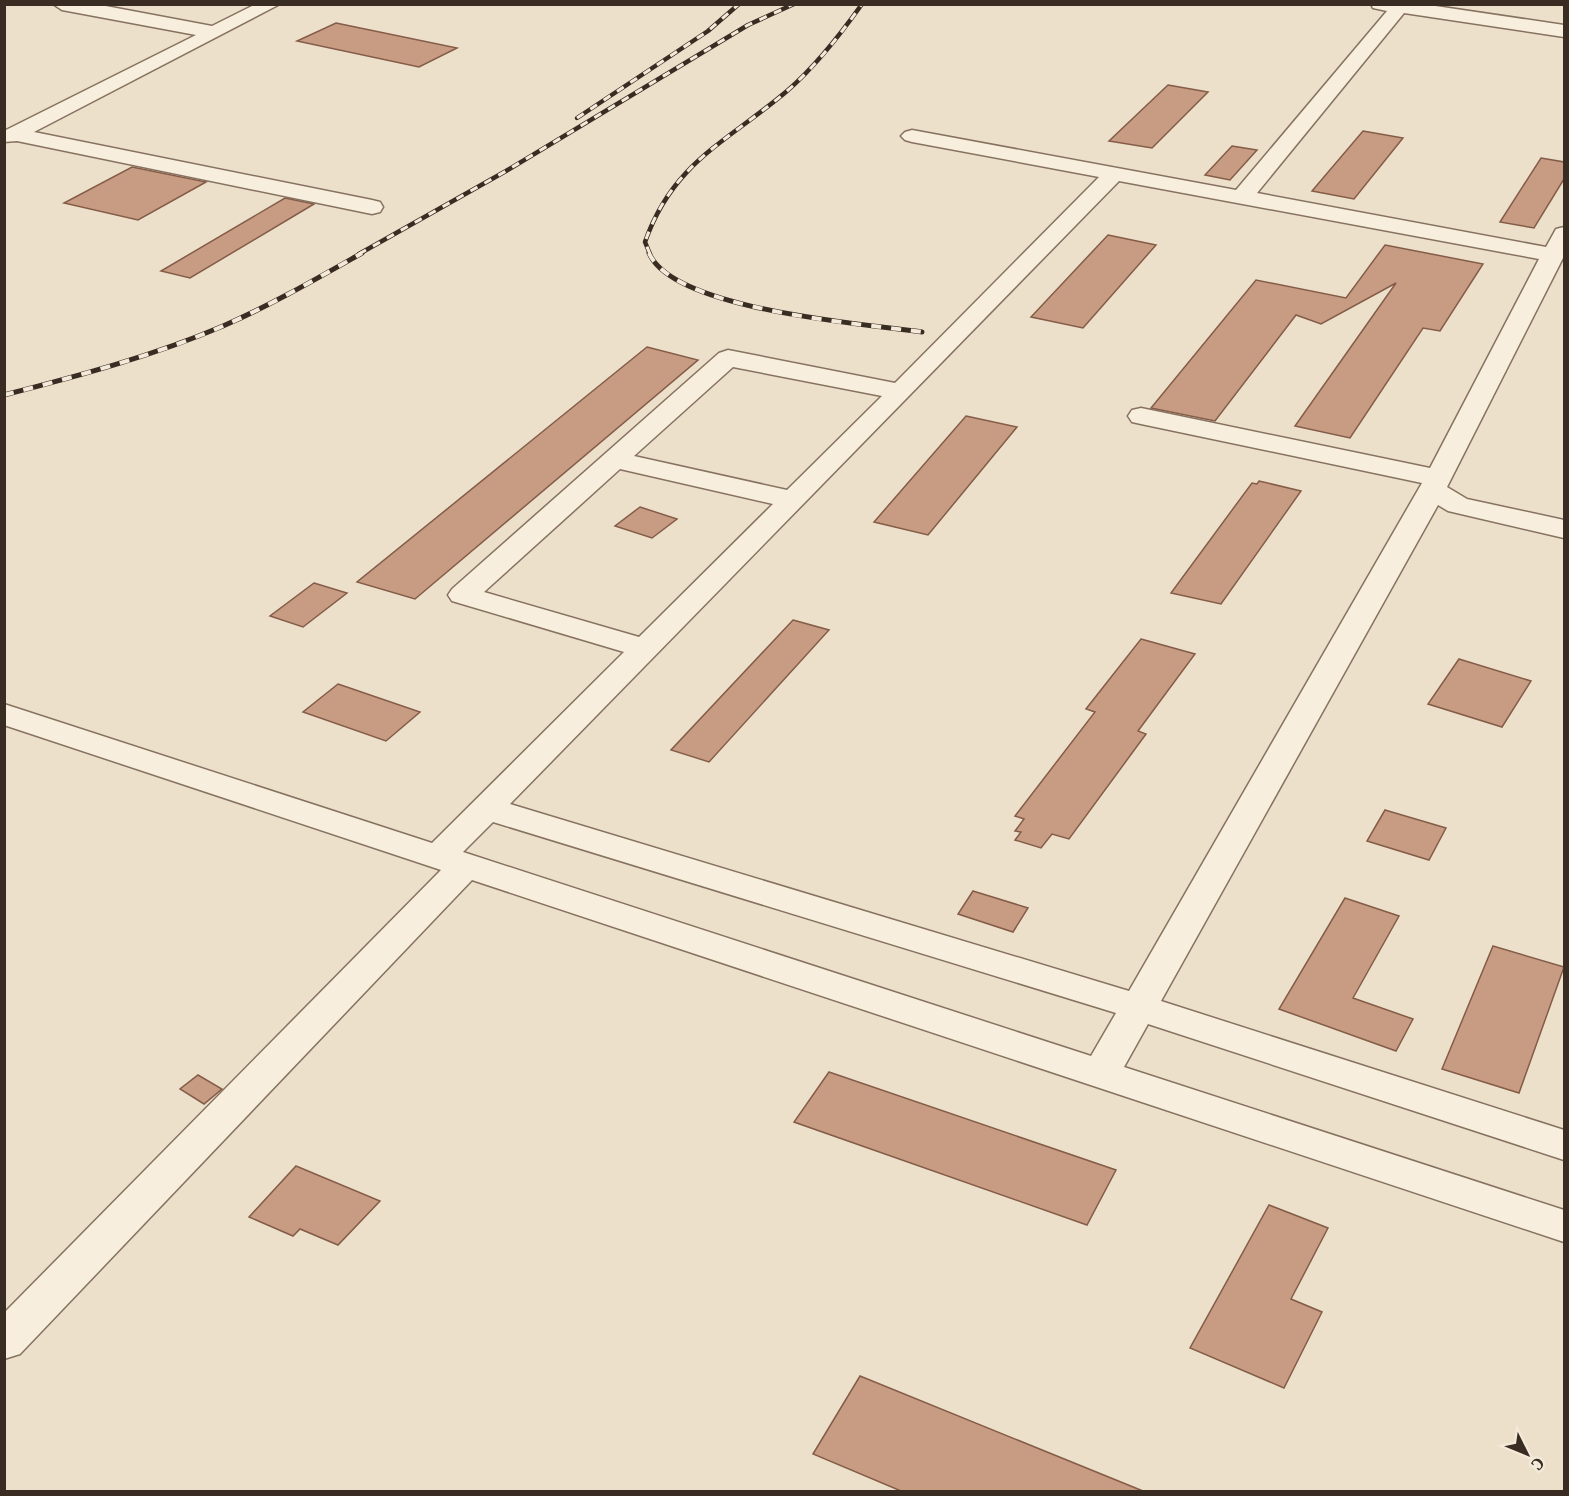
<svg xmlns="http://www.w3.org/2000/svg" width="1569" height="1496" font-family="'PT Serif',serif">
  <rect width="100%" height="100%" fill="#ece0ca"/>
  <g fill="#c79c83" stroke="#845c48" stroke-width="1.5">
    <polygon points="336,23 457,48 419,67 297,41"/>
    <polygon points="1168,85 1208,92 1152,148 1109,141"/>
    <polygon points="1363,131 1403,138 1354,199 1312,191"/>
    <polygon points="1232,146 1257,150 1230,180 1205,175"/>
    <polygon points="1541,158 1564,162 1564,179 1534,228 1500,222"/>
    <polygon points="132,167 206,182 138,220 64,203"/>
    <polygon points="285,198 314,204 190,278 161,271"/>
    <polygon points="1108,235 1156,245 1083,328 1031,317"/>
    <polygon points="1385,245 1483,264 1440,331 1423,328 1350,438 1295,426 1396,283 1321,324 1296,315 1215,421 1151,408 1256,280 1346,298"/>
    <polygon points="647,347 698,360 415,599 357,582"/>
    <polygon points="966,416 1017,427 928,535 874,522"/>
    <polygon points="1259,481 1301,491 1221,604 1171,593 1252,483 1257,484"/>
    <polygon points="640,507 677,519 652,538 615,526"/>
    <polygon points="314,583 347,593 303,627 270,616"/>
    <polygon points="793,620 829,630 709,762 671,750"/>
    <polygon points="1141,639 1195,654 1138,731 1146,734 1069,839 1052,834 1041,848 1015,840 1021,832 1015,831 1024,819 1015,816 1095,712 1086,709"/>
    <polygon points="1459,659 1531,681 1502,727 1428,704"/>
    <polygon points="338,684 420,712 386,741 303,712"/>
    <polygon points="1385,810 1446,828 1429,860 1367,841"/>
    <polygon points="973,891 1028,908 1013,932 958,914"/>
    <polygon points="1345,898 1399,916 1353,998 1413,1019 1396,1051 1279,1009"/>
    <polygon points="1493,946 1564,967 1519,1093 1442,1069"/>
    <polygon points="829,1072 1116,1170 1087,1225 794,1122"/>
    <polygon points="198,1075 222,1089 204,1104 180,1089"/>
    <polygon points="296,1166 380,1201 338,1245 300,1229 293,1236 249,1217"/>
    <polygon points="1269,1205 1328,1228 1291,1299 1322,1312 1284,1388 1190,1348"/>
    <polygon points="860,1376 1143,1491 901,1491 813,1454"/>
  </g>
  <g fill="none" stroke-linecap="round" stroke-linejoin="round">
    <g stroke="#877260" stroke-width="3">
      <g id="minor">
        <polygon points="53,4 95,4 212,26 256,4 280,4 34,132 372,200 380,202 383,207 380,212 372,214 17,141 4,142 4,131 196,35 62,10"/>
        <path d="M1371,4H1422L1564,25V37L1404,13L1257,193L1546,247L1556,229L1564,227V256L1447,487L1467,499L1564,520V538L1448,511L1438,505L1161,1001L1564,1130V1160L1148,1024L1124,1067L1564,1210V1242L472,880L20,1354L4,1359V1313L441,870L4,725V704L432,843L624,652L452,601L448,595L452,589L719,353L728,350L895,383L1099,177L912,142L905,140L901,136L905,132L912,130L1236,190L1387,11L1373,8ZM1119,181L1539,259L1430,468L1141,408L1132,410L1128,416L1132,422L1141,424L1422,483L1129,991L510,804ZM733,367L882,396L787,490L634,456ZM620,469L773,504L639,637L484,592ZM493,822L1116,1013L1091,1056L463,852Z"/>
      </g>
    </g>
    <use href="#minor" fill="#f7eedd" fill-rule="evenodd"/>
    <g stroke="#392c22" stroke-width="4.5">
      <g id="rail-far1">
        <polyline points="577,118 708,31 739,4"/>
        <polyline points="359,254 506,171 748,25 794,4"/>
        <path d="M650,254L645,242C673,162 727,142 787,91C816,66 840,35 862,4"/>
      </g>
    </g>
    <g stroke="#392c22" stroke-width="5">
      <g id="rail">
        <path d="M649,253C673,310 865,324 922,332"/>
        <path d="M4,395C78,376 153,356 223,326C271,305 316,279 362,253"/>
      </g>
    </g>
    <use href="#rail-far1" stroke="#f4ead9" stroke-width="3" stroke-dasharray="8" stroke-linecap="butt"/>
    <use href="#rail" stroke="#f4ead9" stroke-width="4" stroke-dasharray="10" stroke-linecap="butt"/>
  </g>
  <rect width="1569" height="1496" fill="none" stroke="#392c22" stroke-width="12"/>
  <g transform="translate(1527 1454) rotate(133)" stroke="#f4ead9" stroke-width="4.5" paint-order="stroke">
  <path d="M0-4.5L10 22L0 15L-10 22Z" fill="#392c22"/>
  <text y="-9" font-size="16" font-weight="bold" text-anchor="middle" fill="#392c22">С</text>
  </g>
</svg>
